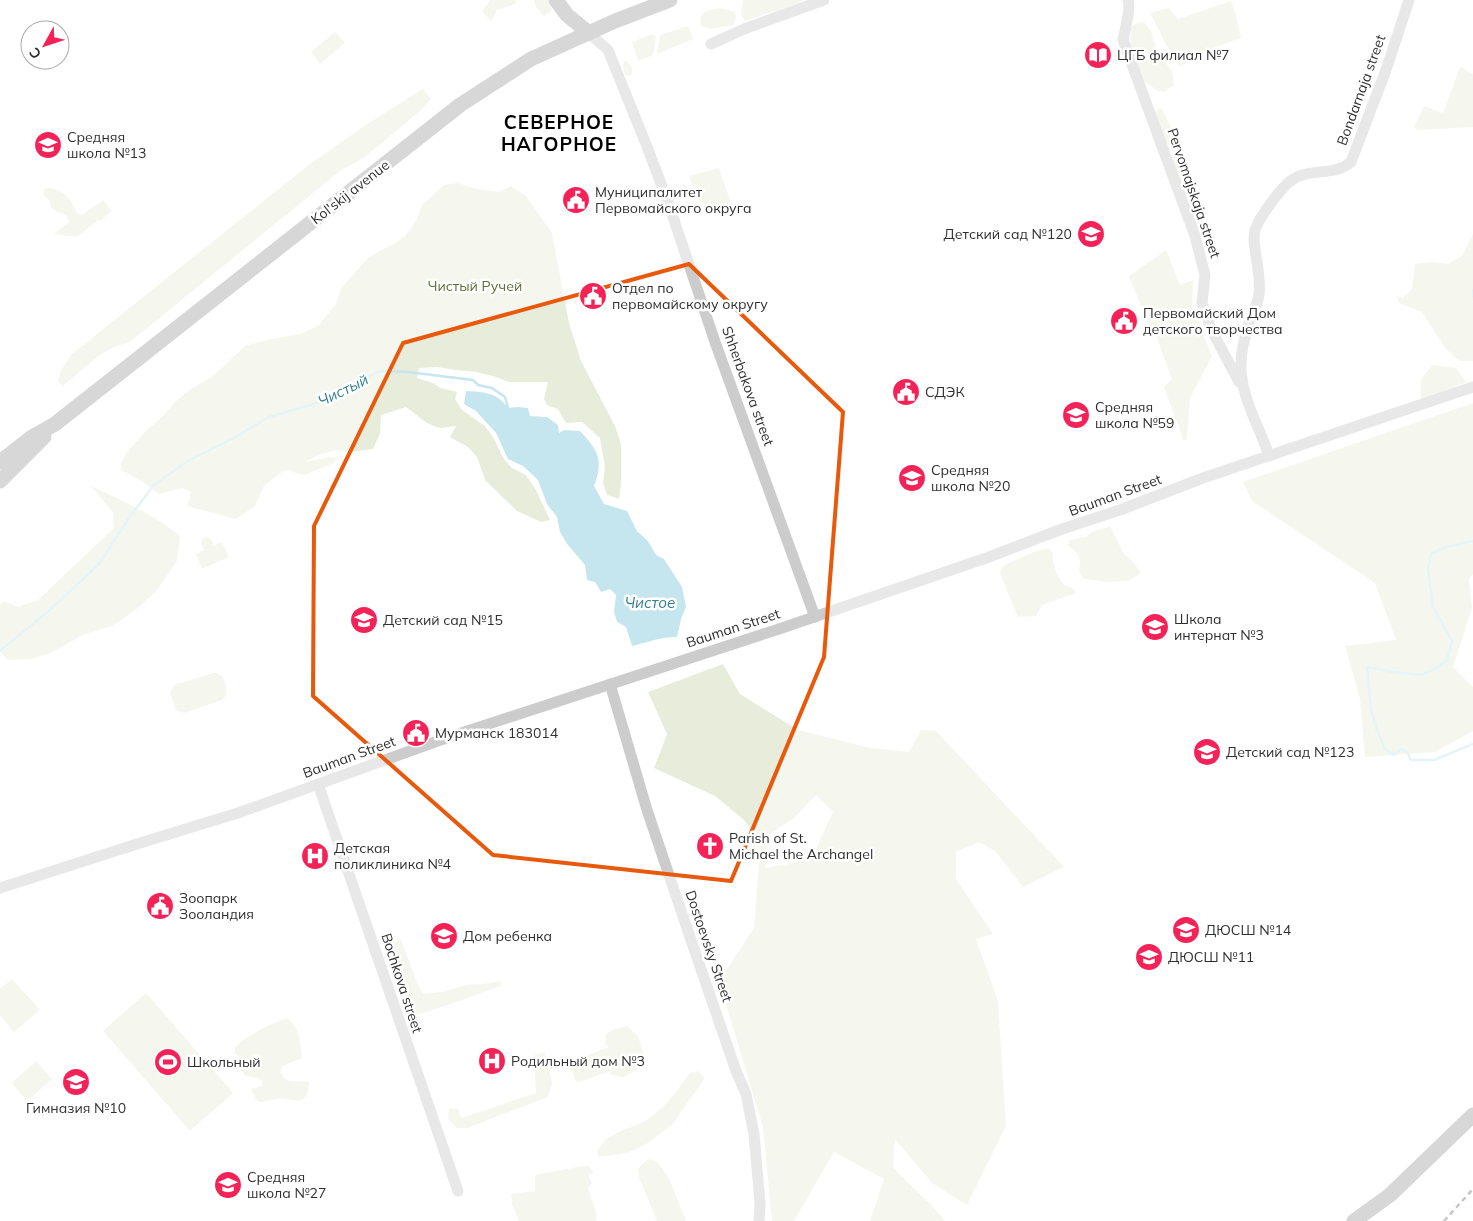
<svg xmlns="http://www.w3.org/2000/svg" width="1473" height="1221" font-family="Mulish,sans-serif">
  <rect width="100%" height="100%" fill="#fff"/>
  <g fill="#e8eddb" fill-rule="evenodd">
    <polygon points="490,0 516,0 516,4 497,10 491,21 482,11"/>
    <polygon points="534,0 548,0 552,10 544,16 536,7"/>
    <path d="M743,0H804C786,10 764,13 745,21L741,15Z"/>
    <path d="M1231,1L1236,15L1241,38L1195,54L1191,61L1180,66C1167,50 1160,30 1150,13L1169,8L1178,19Z"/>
    <path d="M721,8L735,12L736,18L733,25L710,29L702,26C696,11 710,10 721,8Z"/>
    <polygon points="1139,22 1144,22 1151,31 1157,51 1172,71 1174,85 1164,92 1158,91 1142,80 1130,45 1131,27"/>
    <polygon points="688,26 693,39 657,54 660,35"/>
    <polygon points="335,32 345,43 320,64 311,52"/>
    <polygon points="652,34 656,36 653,55 638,61 632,42"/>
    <polygon points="624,61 627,61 632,68 632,75 625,76 623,65"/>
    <polygon points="1460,67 1473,74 1473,127 1417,130 1414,127 1424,106 1443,113"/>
    <polygon points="423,89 431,99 420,111 365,157 340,171 130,342 114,347 98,356 63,386 58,382 61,370 71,355 123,313 310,164 373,120"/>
    <polygon points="1161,108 1165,114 1177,143 1171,145 1165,145 1154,112"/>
    <polygon points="1176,154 1182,160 1194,189 1193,193 1185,194 1171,163"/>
    <polygon points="719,168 734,212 724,207 710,207 698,200 689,176"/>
    <path d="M458,183L477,189L499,192L511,186L526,196L552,233L569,323L581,361L615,426L621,444V484L619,499L607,495L603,483L605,466L600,438L582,422L566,423L558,409L547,405L544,399L548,382H509L493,376L476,372L456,370L437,367L419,368L417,378L433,383L440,388L457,392L455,399L462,410L485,426L493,437L504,459L512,468L526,475L536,490L550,520L541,522L517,511L485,480L477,457L468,447L450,437L456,426C451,426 445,428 440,428C426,425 417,415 406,407L381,415L380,434L373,449L348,452L336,450L319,455L305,462L330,457L337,458L334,463L304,475L288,471L287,470L282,472L264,486L255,506L236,519L187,506L191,492L182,488L158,494L142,481L121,470V464L126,453L148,429L162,417L175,402L191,389L213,376L245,346L266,340L300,334L318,326L336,304L341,288L369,257L395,243L406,235L416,221L422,205L444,185Z"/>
    <path d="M51,188C69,194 68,198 78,214L82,215L103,200L112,211L100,221L98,220L77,237L54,234L69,222L66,215L58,212L51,208L50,201L44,195V189Z"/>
    <polygon points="1473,234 1473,361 1460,361 1446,349 1422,312 1399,303 1397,296 1403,298 1412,289 1415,264 1433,262 1448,264 1463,255"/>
    <polygon points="1166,250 1180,285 1193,280 1192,307 1212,356 1190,398 1187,439 1184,441 1164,387 1172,379 1155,333 1150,328 1129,276"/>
    <polygon points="1432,365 1456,368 1466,382 1433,396 1421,403 1421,380"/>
    <polygon points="1473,403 1473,574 1469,579 1472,608 1453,667 1473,687 1473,731 1435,752 1365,757 1360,699 1345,646 1396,640 1375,583 1252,501 1243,482"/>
    <path d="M91,486C122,501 154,514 180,536L177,561L157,590L138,608L114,625L83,635L51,653L31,659L8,660L0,651V605L4,601L18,607L38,600L114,528L113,512Z"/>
    <polygon points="1110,526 1124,554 1133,562 1141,573 1128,581 1107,582 1084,579 1079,572 1080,561 1078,554 1068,545 1070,540 1086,537 1092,532"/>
    <polygon points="207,537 210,538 214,545 222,542 229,557 202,569 196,554 204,550 201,543 203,539"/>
    <path d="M1048,548L1053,553C1052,563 1057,579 1065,585C1067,586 1072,588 1073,588L1076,593L1042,605L1036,616L1018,617L1000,573L1004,565L1034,552Z"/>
    <path d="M723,664L740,694L798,730L870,748L909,752L921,730L936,731L1064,867L1023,887L995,851L979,842L956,852V879L993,934L976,939L998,1001L1006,1126L967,1205L933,1184L895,1139L893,1168L934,1208L945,1221H870L884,1179L834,1152L794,1221H772L763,1127L719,981L754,928L760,850L755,834L744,820L715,796L654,768L667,734L648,692ZM816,795L833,812L811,860L765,868L767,836L794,818Z"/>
    <path d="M213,673H217L222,676C225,684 231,694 222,700L184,713L176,710L170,693L174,685Z"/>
    <polygon points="401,940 419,987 423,994 443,992 465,985 483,984 501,981 501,986 445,1006 417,1015 411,1015 406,1007 398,980 392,965 389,943"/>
    <polygon points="12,979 40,1010 14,1032 0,1015 0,989"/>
    <polygon points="146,993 233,1093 190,1131 103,1031"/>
    <path d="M287,1018C301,1029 300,1042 302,1058L282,1066L280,1072C287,1086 296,1079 309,1082C308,1111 292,1097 276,1099C269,1099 264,1104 257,1101L251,1089L261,1086L263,1082L258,1078L245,1076L241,1069L245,1063L235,1053V1048C246,1035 271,1024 287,1018Z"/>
    <polygon points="627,1026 638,1036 645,1058 638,1069 624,1077 611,1075 610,1071 577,1083 569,1064 571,1061 609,1047 605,1044 606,1034 615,1029"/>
    <polygon points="545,1052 552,1083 548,1097 467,1128 457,1128 448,1119 449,1109 458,1108 461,1118 536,1093 534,1055"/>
    <polygon points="36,1061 52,1079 27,1101 12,1083"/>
    <path d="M698,1071L704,1078L699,1087L687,1103L673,1124L648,1143L636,1149L627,1153L599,1157L597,1152C607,1131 630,1130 648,1119C666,1107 678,1089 690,1073Z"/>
    <polygon points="649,1159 657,1162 669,1178 686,1221 657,1221 639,1177 638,1169 642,1164"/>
    <polygon points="588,1165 594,1172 588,1175 592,1183 588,1188 597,1216 596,1221 519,1221 512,1204 511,1194 535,1191 535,1175"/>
  </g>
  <path fill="#c6e6ef" d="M466,391C484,392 497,392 508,408L518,407L528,408L530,416L547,417L558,425L559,433L564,430L580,431C598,450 604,460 594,486L604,504L627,511L637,531L648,541L656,555L664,559L682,587L686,607L681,619L677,637C660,637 649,642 632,646L626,627L617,622L614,612L616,595L610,589L601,592L595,582L587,580L585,565L567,544L560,532L557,517L547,504L538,480L523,466L508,459L496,433L476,411L464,404Z"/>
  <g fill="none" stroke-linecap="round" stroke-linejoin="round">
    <g stroke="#c6e6ef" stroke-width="2.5">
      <polyline points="1473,290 1473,296"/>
      <polyline points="1473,541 1446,547 1431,554 1428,569 1433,607 1452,641 1447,660 1437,668 1421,675 1393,672 1367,667 1371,711 1377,730 1385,749 1394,755 1401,749 1407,752 1411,760 1434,760 1473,744"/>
      <polyline points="0,651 52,608 99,564 131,515 154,485 188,461 232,439 269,417 324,401 355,386 359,382 379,371 408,372 473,380 478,385 492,388 505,397 508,408"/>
    </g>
    <g stroke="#ccc" stroke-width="11">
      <path d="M1128,0C1131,9 1125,29 1123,40L1195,236L1205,275L1202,303L1211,329L1239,382"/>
      <polyline points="589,33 608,50 646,144 669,205 715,342 815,617"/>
      <polyline points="711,44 744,29 824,0"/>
      <path d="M1269,456C1260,428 1242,399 1241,369C1240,352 1245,335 1250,320C1253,312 1258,303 1259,295C1261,279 1257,265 1255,249C1254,244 1254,235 1255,230C1259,218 1276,195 1285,186C1305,164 1332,179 1351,162L1386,70L1409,0"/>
      <polyline points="610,684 647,810 692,943 736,1071 746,1094 754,1134 760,1203 759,1221"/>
      <polyline points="318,784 458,1191"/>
      <polyline points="0,888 140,843 238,813 446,738 782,628 989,557 1062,529 1120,510 1203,478 1473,387"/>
    </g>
    <g stroke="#a7a7a7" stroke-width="15">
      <polyline points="556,0 567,15 589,33"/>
      <polyline points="0,462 32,437 55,424 460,105 531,59 615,21 670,0"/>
      <polyline points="0,481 44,437"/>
      <polyline points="1354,1221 1390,1195 1473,1115"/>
    </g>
    <polyline stroke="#848484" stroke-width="2.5" stroke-dasharray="5 4" stroke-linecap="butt" points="1444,1221 1473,1189"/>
  </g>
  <path d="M0 0H1473V1221H0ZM689,264L843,412L824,657L731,881L493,855L313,696L314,526L403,343Z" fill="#fff" fill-opacity=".55" fill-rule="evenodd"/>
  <path fill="none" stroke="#e8590c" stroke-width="4" stroke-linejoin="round" d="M689,264L843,412L824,657L731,881L493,855L313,696L314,526L403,343Z"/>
  <defs>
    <g id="library-disc" transform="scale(1.4375)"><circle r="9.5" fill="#f52257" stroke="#fff"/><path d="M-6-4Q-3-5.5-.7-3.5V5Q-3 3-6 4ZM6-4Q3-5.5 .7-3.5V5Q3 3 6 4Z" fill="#fff"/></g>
    <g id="school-disc" transform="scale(1.4375)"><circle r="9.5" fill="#f52257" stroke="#fff"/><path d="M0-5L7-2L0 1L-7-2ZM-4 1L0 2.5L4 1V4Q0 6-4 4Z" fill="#fff"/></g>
    <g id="civic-disc" transform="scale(1.4375)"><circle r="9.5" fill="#f52257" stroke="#fff"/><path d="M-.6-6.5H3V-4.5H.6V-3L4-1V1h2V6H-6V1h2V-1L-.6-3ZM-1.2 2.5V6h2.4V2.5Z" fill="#fff"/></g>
    <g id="church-disc" transform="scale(1.4375)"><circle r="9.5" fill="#f52257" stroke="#fff"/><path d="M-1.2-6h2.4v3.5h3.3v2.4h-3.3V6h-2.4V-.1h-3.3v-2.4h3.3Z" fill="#fff"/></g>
    <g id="hospital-disc" transform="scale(1.4375)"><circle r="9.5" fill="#f52257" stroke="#fff"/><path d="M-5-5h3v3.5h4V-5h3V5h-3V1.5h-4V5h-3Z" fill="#fff"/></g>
    <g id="stadium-disc" transform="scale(1.4375)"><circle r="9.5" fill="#f52257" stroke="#fff"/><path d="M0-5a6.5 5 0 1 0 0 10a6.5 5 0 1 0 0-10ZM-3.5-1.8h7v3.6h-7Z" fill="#fff"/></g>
  </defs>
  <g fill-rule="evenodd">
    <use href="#library-disc" x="1098" y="55"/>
    <use href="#school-disc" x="48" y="145"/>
    <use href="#civic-disc" x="576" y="200"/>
    <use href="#school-disc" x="1091" y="234"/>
    <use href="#civic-disc" x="593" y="296"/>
    <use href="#civic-disc" x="1124" y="321"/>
    <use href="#civic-disc" x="906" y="392"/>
    <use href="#school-disc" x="1076" y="415"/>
    <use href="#school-disc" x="912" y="478"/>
    <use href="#school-disc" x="364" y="620"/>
    <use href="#school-disc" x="1155" y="627"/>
    <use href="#civic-disc" x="416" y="733"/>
    <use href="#school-disc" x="1207" y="752"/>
    <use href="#church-disc" x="710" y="846"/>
    <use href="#hospital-disc" x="315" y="856"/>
    <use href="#civic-disc" x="160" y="906"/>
    <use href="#school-disc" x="1186" y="930"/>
    <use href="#school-disc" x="444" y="936"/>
    <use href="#school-disc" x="1149" y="957"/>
    <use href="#hospital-disc" x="492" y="1061"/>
    <use href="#stadium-disc" x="168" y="1062"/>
    <use href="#school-disc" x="76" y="1082"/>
    <use href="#school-disc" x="228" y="1185"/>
  </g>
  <g text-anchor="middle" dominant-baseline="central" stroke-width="5" stroke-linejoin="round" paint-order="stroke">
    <g font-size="14" fill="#2f2f2f" stroke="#fff" text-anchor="start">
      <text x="1117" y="55">ЦГБ филиал №7</text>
      <text x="67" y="137">Средняя<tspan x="67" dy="16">школа №13</tspan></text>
      <text x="595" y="192">Муниципалитет<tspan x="595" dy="16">Первомайского округа</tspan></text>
      <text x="1072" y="234" text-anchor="end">Детский сад №120</text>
      <text x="612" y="288">Отдел по<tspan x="612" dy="16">первомайскому округу</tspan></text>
      <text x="1143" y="313">Первомайский Дом<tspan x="1143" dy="16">детского творчества</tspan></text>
      <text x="925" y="392">СДЭК</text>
      <text x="1095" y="407">Средняя<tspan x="1095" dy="16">школа №59</tspan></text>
      <text x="931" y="470">Средняя<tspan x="931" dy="16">школа №20</tspan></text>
      <text x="1174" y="619">Школа<tspan x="1174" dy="16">интернат №3</tspan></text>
      <text x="383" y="620">Детский сад №15</text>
      <text x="435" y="733">Мурманск 183014</text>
      <text x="1226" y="752">Детский сад №123</text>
      <text x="729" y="838">Parish of St.<tspan x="729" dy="16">Michael the Archangel</tspan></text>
      <text x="334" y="848">Детская<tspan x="334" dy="16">поликлиника №4</tspan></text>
      <text x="179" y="898">Зоопарк<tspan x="179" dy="16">Зооландия</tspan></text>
      <text x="1205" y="930">ДЮСШ №14</text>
      <text x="463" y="936">Дом ребенка</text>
      <text x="1168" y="957">ДЮСШ №11</text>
      <text x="511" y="1061">Родильный дом №3</text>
      <text x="187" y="1062">Школьный</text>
      <text x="76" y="1108" text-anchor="middle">Гимназия №10</text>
      <text x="247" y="1177">Средняя<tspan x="247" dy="16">школа №27</tspan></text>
    </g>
    <g font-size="14" fill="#2f2f2f" stroke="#fff">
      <text transform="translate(1361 90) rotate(-70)">Bondarnaja street</text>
      <text transform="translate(350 192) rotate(-38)">Kol'skij avenue</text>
      <text transform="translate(1194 193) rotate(71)">Pervomajskaja street</text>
      <text transform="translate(748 386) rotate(70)">Shherbakova street</text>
      <text transform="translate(1115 495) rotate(-20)">Bauman Street</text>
      <text transform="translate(733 628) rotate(-18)">Bauman Street</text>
      <text transform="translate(349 757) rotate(-20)">Bauman Street</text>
      <text transform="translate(709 946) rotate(71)">Dostoevsky Street</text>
      <text transform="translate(402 983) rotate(72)">Bochkova street</text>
    </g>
    <g font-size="14" fill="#5b6f38" stroke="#fff">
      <text x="475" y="286">Чистый Ручей</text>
    </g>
    <g font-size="15" font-style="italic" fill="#337e92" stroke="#fff">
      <text transform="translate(343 390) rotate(-26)">Чистый</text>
      <text x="650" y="602">Чистое</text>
    </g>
    <g font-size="19" font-weight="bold" letter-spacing="1" fill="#000" stroke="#fff">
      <text x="559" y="122">СЕВЕРНОЕ<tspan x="559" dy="22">НАГОРНОЕ</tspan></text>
    </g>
  </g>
  <g transform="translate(45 45) rotate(230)"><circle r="24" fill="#ffffff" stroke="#acacac"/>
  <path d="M0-4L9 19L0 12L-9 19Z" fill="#f52257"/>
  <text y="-8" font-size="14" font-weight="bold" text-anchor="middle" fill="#2f2f2f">С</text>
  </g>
</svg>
